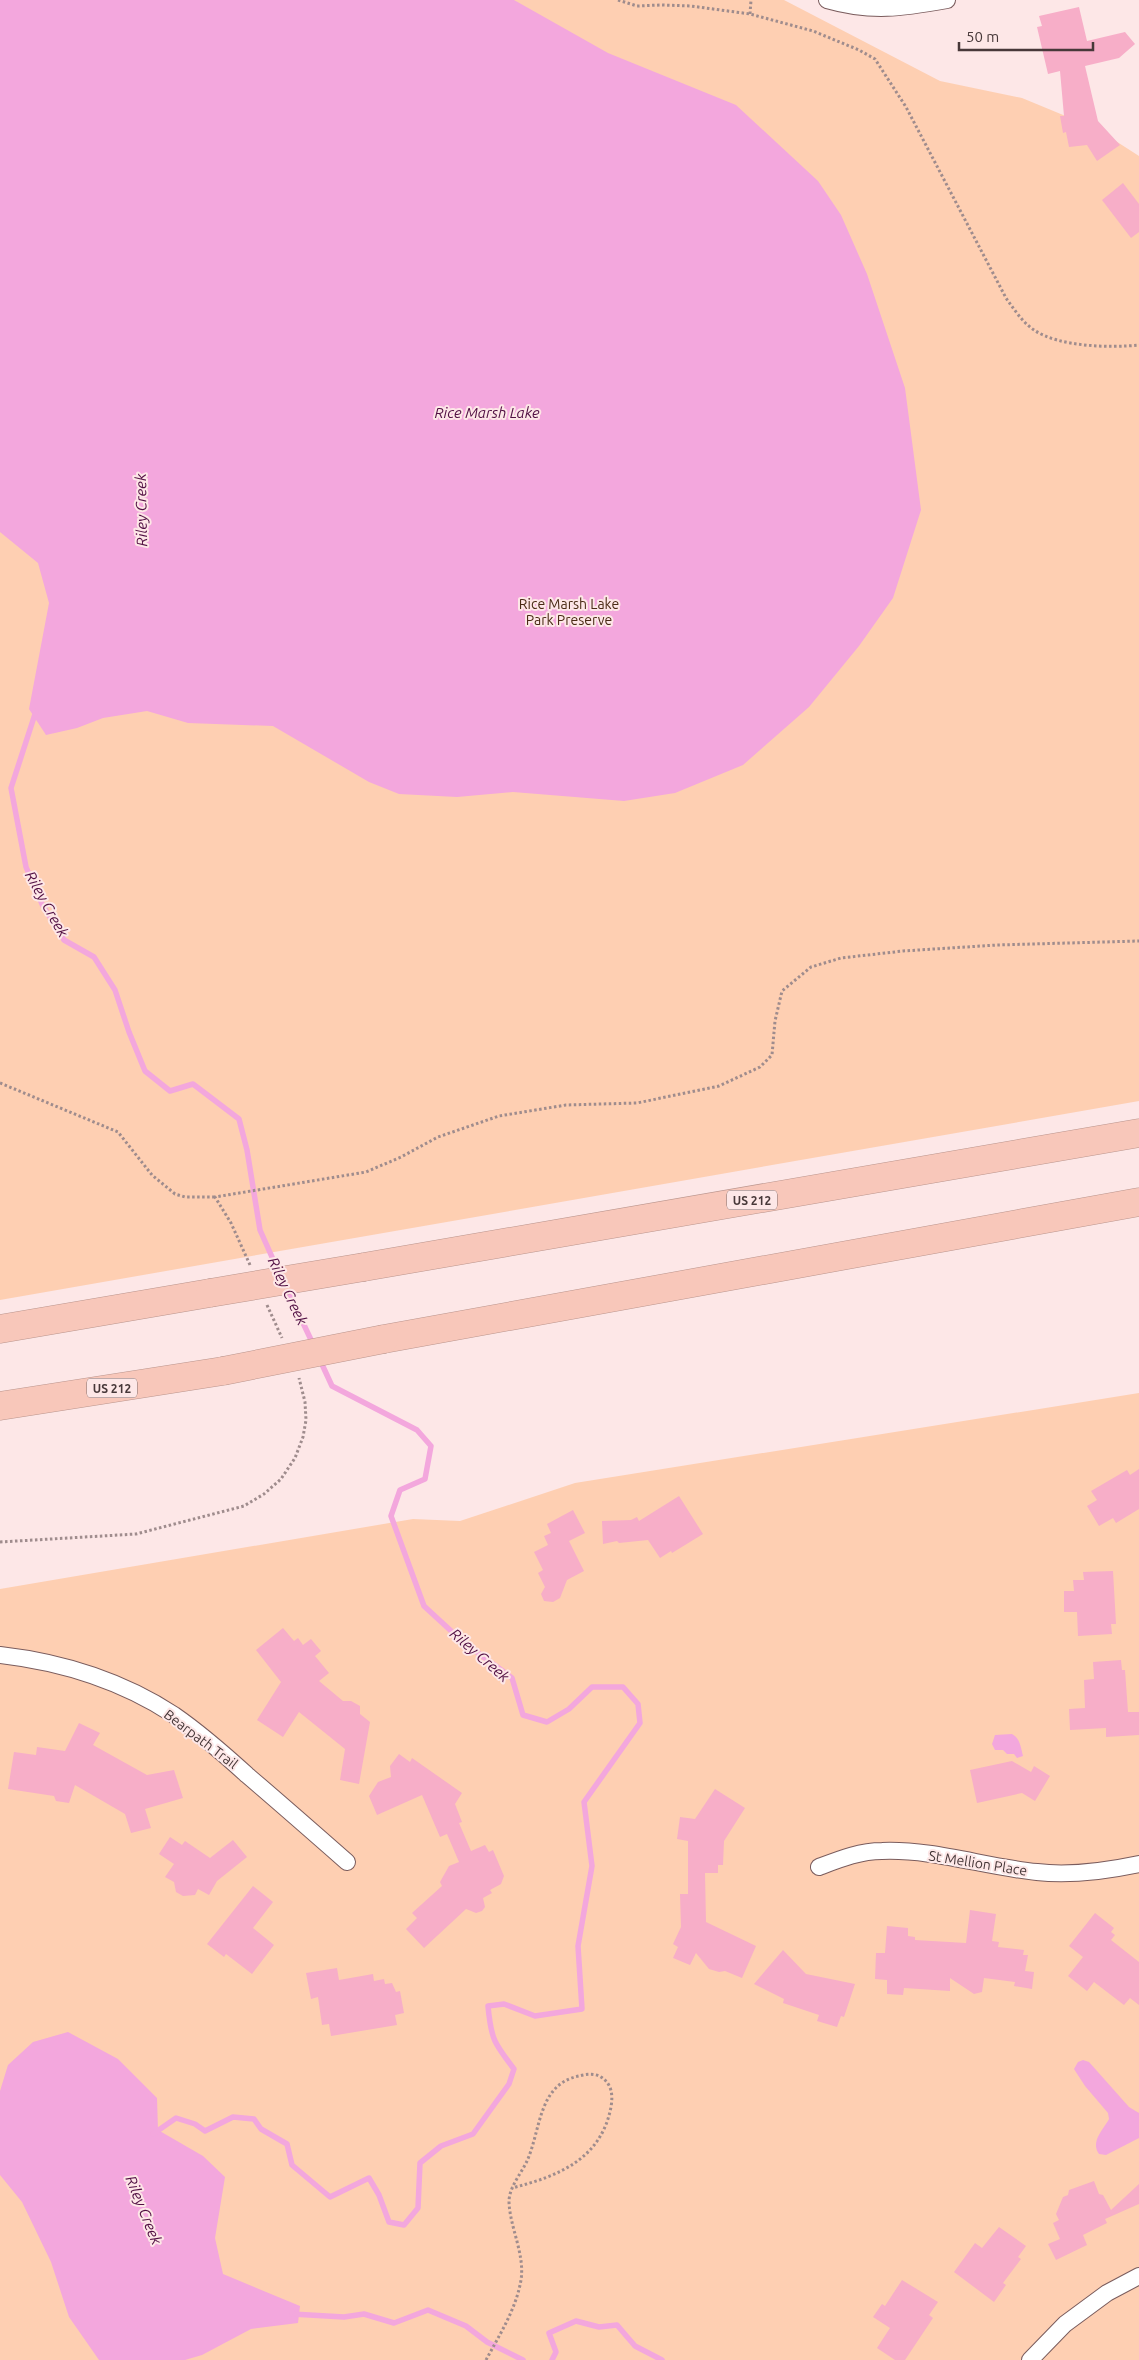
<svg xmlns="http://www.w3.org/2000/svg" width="1139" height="2360" font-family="Ubuntu,sans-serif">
  <rect width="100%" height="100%" fill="#fde7e7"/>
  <g fill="#fecfb2">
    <polygon points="0,0 784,0 940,81 1022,98 1097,129 1139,156 1139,1101 0,1300"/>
    <polygon points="1139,1393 1139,2360 0,2360 0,1589 413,1519 460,1521 575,1483"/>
  </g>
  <g fill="#f3a7dd">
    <polygon points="0,0 514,0 608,53 736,105 818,181 841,215 867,274 905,388 921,510 893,598 859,646 809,707 743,765 675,793 624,801 513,792 457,797 399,794 369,782 273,726 188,723 147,711 103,718 77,728 46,735 29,709 49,603 38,563 0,532"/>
    <path d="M1012,1734C1020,1738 1021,1748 1023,1756L1017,1758L1014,1754H1007L1003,1750H995L992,1744L995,1735Z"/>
    <polygon points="68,2032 118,2059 157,2098 158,2130 203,2156 225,2177 215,2238 223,2274 300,2306 298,2323 251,2329 202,2355 185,2360 99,2360 69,2317 51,2262 22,2202 0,2175 0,2091 8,2065 33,2042"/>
    <path d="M1083,2060L1089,2062L1129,2107L1139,2113V2138L1106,2155L1099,2154C1090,2141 1104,2129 1109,2119L1108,2113L1085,2086L1074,2069L1078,2062Z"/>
  </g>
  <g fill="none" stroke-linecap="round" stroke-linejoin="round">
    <g stroke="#f3a7dd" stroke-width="5.5">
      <polyline points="36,711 11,788 26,867 42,904 64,940 94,957 115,990 129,1032 145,1071 170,1091 193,1084 239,1119 247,1150 260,1230 280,1275"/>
      <polyline points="286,1287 313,1344"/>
      <path d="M153,2134L176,2118L195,2124L205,2131L233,2117L254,2119L261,2129L287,2144L292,2165L330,2197L369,2178L379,2195L389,2222L404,2225L418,2208L420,2163L441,2146L473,2134L509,2084L514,2069C494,2043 491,2039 488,2006L504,2004L535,2016L582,2009L578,1946L592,1866L584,1802L640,1723L638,1704L623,1687H592L569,1709L547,1722L523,1715L512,1678L462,1641L424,1606L391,1516L400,1490L425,1479L431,1446L417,1430L332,1386L320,1360"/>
      <polyline points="292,2314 344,2317 364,2314 394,2323 428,2310 466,2326 487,2342 523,2360"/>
      <polyline points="552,2360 556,2352 549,2333 576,2321 599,2327 617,2325 635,2346 662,2360"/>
    </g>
  </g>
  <g fill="#f7aec8">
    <polygon points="1079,7 1087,41 1125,32 1135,44 1119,58 1085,66 1098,121 1120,145 1097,161 1087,145 1069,147 1066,132 1063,133 1060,116 1064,116 1060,71 1048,74 1037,27 1042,26 1039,16"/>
    <polygon points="1123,183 1139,204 1139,232 1131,238 1102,200"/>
    <polygon points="1139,1469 1139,1509 1116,1523 1113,1518 1099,1526 1087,1506 1097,1500 1091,1491 1127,1470 1130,1475"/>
    <polygon points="679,1496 703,1534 672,1553 671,1551 660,1558 648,1540 619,1543 617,1541 603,1544 602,1521 631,1520 637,1517 639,1521"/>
    <polygon points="573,1510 585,1533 569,1541 584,1571 567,1580 560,1598 553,1602 544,1601 541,1594 545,1587 538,1573 543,1570 534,1552 548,1545 544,1536 551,1533 547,1524"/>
    <polygon points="1113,1571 1116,1624 1111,1624 1112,1634 1078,1636 1077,1612 1064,1612 1064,1591 1074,1591 1073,1580 1084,1580 1083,1572"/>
    <polygon points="283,1628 294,1641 298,1638 303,1645 311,1639 321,1651 315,1656 329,1673 319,1681 343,1701 351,1701 360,1706 360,1714 370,1722 359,1784 340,1780 345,1749 299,1712 283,1737 257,1720 281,1682 256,1650"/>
    <polygon points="1121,1660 1122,1670 1125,1670 1128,1712 1139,1712 1139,1735 1106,1737 1106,1728 1070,1730 1069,1709 1085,1708 1084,1680 1094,1679 1093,1662"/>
    <polygon points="79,1723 100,1733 93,1745 147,1775 174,1770 183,1798 145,1809 151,1828 131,1833 125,1814 75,1785 69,1803 56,1801 54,1796 8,1789 14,1752 36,1755 37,1747 65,1751"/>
    <polygon points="399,1754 410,1762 412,1758 462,1793 455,1804 462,1822 459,1823 471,1851 485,1845 489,1852 493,1850 504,1876 501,1884 490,1890 492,1893 483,1898 485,1907 482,1911 476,1913 466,1909 424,1948 406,1929 417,1918 412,1913 442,1886 440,1882 449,1866 459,1862 447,1834 440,1837 422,1795 377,1815 369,1796 378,1782 391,1777 390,1766"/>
    <polygon points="1012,1761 1031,1772 1034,1766 1050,1776 1035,1801 1022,1793 977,1803 970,1770"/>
    <polygon points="715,1789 745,1808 724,1841 723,1865 718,1865 718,1873 705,1873 706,1922 756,1946 742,1978 725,1971 719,1972 709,1969 696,1953 690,1965 673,1958 678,1947 673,1944 681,1927 680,1894 688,1894 688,1841 677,1839 680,1817 695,1819"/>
    <polygon points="170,1837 182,1845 185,1841 210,1858 233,1840 247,1857 217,1881 209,1895 198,1889 195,1895 183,1896 176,1892 174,1882 165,1877 174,1864 159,1854"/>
    <polygon points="253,1886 273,1902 253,1928 274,1945 252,1974 226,1954 224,1957 207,1944"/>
    <polygon points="970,1910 996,1914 992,1941 999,1942 998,1947 1024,1950 1023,1955 1028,1955 1025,1971 1034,1972 1032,1989 1014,1986 1015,1982 984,1978 982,1992 974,1994 950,1978 950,1991 904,1988 903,1995 887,1994 887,1980 875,1979 876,1953 885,1953 887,1926 908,1928 908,1936 915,1937 915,1940 966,1943"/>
    <polygon points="1095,1913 1114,1928 1111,1932 1115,1935 1111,1940 1139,1962 1139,2005 1130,1998 1124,2005 1094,1982 1087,1991 1068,1976 1083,1957 1069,1946"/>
    <polygon points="783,1950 806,1974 855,1984 844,2017 841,2016 837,2027 817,2021 819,2015 783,2003 784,1999 754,1984"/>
    <polygon points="337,1968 339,1980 373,1974 374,1981 384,1979 385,1984 392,1983 396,1992 400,1991 404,2013 395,2015 397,2025 331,2036 329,2024 322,2025 318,1997 311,1999 306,1973"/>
    <polygon points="1094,2181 1099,2194 1103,2195 1111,2210 1139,2184 1139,2204 1105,2219 1107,2223 1083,2235 1087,2245 1056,2260 1048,2244 1060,2239 1053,2223 1059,2220 1056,2214 1063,2197 1068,2195 1069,2190"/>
    <polygon points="999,2227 1026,2246 1018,2257 1021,2259 1003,2283 1006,2285 994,2302 954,2272 975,2243 982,2248"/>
    <polygon points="902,2280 938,2302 929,2315 933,2318 905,2360 895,2360 877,2348 890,2328 873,2317 882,2304 885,2306"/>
  </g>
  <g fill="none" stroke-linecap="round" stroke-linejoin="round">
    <g stroke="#7a5c5d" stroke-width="18">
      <g id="street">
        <path d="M827,0C872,13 902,8 947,0"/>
        <path d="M0,1655C61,1662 122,1681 174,1715C200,1733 224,1754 247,1775C281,1804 314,1833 347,1862"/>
        <path d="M819,1867C840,1859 860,1851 882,1851C934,1849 985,1867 1037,1872C1070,1876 1106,1871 1139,1864"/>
        <polyline points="1030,2360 1065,2324 1107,2293 1139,2276"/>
      </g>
    </g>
    <g stroke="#ba958d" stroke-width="29">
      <g id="highway">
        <polyline points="364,1267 1139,1133"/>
        <polyline points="0,1329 210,1293"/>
        <polyline points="384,1339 1139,1202"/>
        <polyline points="0,1406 223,1371"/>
      </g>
    </g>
    <g stroke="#9f8c8d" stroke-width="3" stroke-dasharray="2.5 2.5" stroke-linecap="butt">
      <path d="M618,0L637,6L661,5L691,6L750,14L813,31L859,50L875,59L906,107L1006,298C1014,309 1022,322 1034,330C1059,347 1110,348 1139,345"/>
      <polyline points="750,14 751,0"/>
      <polyline points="0,1083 118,1132 152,1175 175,1194 185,1197 215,1197"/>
      <polyline points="250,1265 231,1223 215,1197 366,1172 401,1157 438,1137 499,1116 566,1105 637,1103 719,1086 760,1067 772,1055 775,1021 782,991 811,967 841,958 903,951 997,945 1139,941"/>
      <polyline points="267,1305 282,1338"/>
      <polyline points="0,1542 136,1534 244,1506 264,1494 281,1479 295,1458 303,1437 306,1420 305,1402 299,1378"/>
      <path d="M486,2360C500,2334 516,2309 521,2280C525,2254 510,2228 509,2202C509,2187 521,2174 527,2161C541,2130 538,2084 579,2076C586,2074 595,2073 601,2077C612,2084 613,2095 611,2107C601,2159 559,2176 512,2188"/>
    </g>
    <use href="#street" stroke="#fff" stroke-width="16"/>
    <use href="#highway" stroke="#f8c7ba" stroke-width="28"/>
    <g stroke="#ba958d" stroke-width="29" stroke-linecap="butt">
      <g id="highway-bridge">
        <polyline points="210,1293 364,1267"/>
        <polyline points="223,1371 384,1339"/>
      </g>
    </g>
    <use href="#highway-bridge" stroke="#f8c7ba" stroke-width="28"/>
  </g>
  <g text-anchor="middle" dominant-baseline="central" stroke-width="4" stroke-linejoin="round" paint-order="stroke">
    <g fill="#fde7e7" stroke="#7e6c6d" stroke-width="1">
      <rect x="727" y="1190.5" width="50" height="19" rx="4"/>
      <rect x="87" y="1378.5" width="50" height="19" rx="4"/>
    </g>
    <g font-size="12" font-weight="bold" fill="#473839">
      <text x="752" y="1200">US 212</text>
      <text x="112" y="1388">US 212</text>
    </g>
    <g font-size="14" fill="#4a2b16" stroke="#fde7e7">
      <text x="569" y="604">Rice Marsh Lake<tspan x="569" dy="16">Park Preserve</tspan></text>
    </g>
    <g font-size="14" fill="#473839" stroke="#fde7e7">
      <text transform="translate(201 1739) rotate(37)">Bearpath Trail</text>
      <text transform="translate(978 1863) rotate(9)">St Mellion Place</text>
    </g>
    <g font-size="15" font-style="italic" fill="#510f43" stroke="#fde7e7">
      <text x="487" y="412">Rice Marsh Lake</text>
      <text transform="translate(141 510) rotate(-91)">Riley Creek</text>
      <text transform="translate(47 904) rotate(61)">Riley Creek</text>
      <text transform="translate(288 1291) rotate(65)">Riley Creek</text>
      <text transform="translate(480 1655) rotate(41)">Riley Creek</text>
      <text transform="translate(144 2210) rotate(68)">Riley Creek</text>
    </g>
  </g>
  <path d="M959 42v8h134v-8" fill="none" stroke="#473839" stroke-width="2.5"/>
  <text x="966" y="42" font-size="15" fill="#473839" stroke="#fde7e7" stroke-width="4" paint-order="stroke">50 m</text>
</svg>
